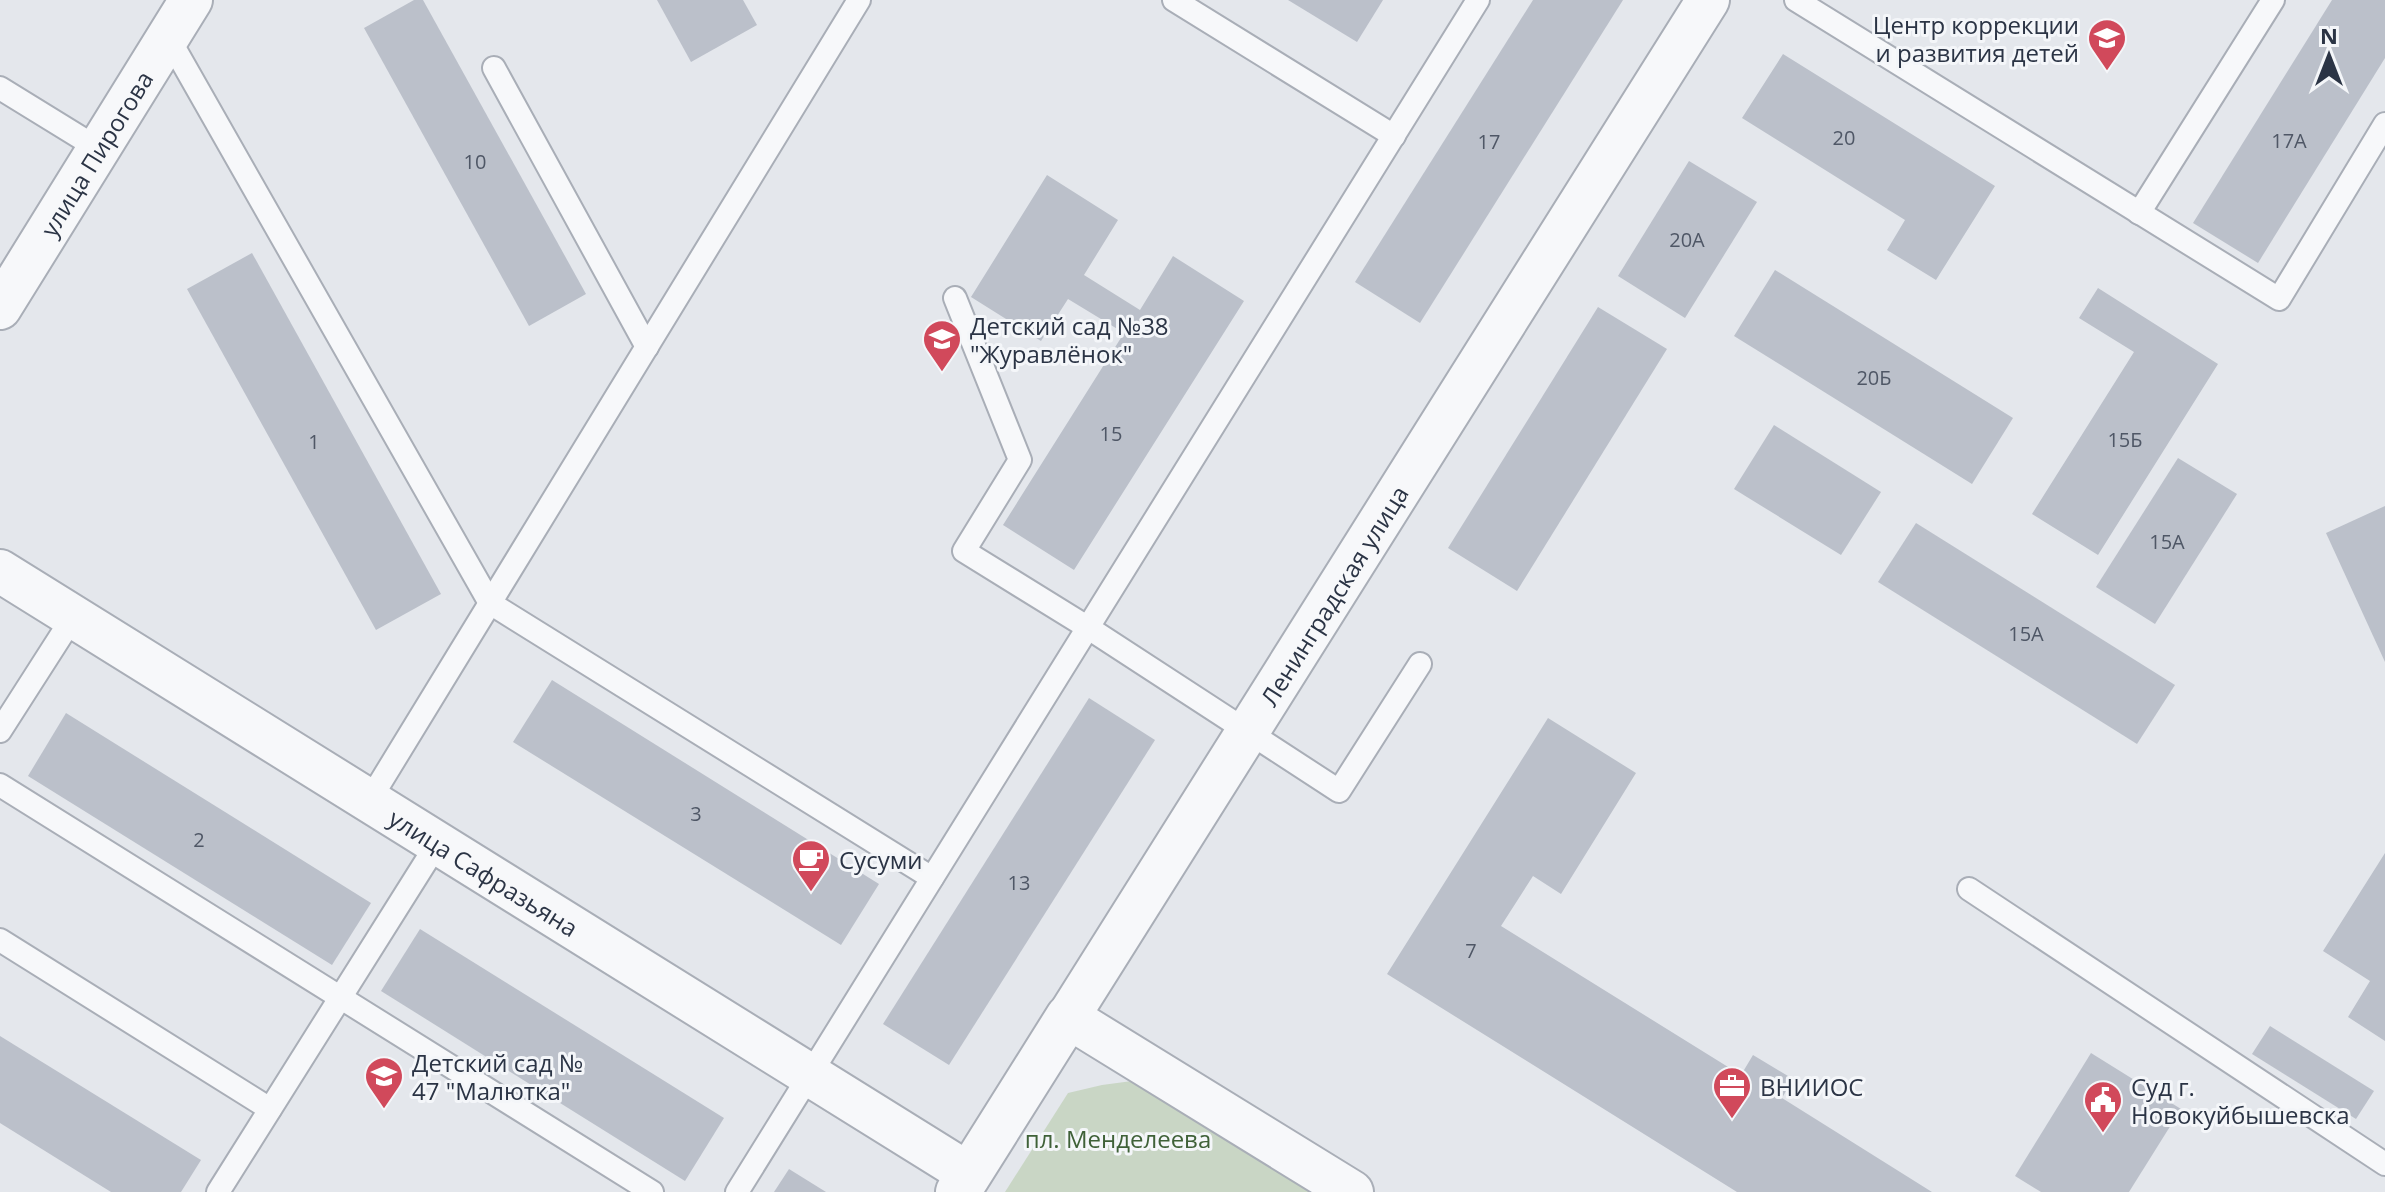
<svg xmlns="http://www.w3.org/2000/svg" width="2385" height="1192" font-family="'Open Sans',sans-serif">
  <rect width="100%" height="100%" fill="#e4e7ec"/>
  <polygon fill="#c9d6c5" points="1132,1081 1311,1192 1005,1192 1068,1093 1102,1085"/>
  <g fill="#bbc0ca">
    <polygon points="414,0 423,0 586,294 529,326 364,28"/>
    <polygon points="657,0 743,0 757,25 691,62"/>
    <polygon points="1288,0 1383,0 1357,42"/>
    <polygon points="1533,0 1623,0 1420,323 1355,282"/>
    <polygon points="2332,0 2385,0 2385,58 2258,263 2193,223"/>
    <polygon points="1783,54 1995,186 1936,280 1887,250 1905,220 1742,118"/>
    <polygon points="1689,161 1757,202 1685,318 1618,276"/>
    <polygon points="1047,175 1118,220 1084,275 1140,310 1173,256 1244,301 1074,570 1003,525 1124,333 1068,299 1041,341 971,297"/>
    <polygon points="252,253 441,594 376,630 187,289"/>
    <polygon points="1775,270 2013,418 1972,484 1734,336"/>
    <polygon points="2098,288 2218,364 2098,555 2032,514 2134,352 2079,318"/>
    <polygon points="1598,307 1667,349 1517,591 1448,548"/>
    <polygon points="1774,425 1881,492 1841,555 1734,489"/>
    <polygon points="2178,458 2237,494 2155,624 2096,587"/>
    <polygon points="2385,506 2385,662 2326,533"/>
    <polygon points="1916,523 2175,685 2137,744 1878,582"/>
    <polygon points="552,680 879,884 841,945 513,742"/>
    <polygon points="1089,698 1155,740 949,1065 883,1024"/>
    <polygon points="66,713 371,903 332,965 28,776"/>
    <polygon points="1548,718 1636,773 1561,894 1533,876 1501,926 1741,1075 1753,1055 1793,1079 1782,1098 1932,1192 1737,1192 1387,974"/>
    <polygon points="2385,853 2385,1041 2348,1017 2370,981 2323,951"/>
    <polygon points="420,929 724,1118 685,1181 381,991"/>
    <polygon points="2270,1026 2374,1091 2356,1119 2252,1054"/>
    <polygon points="0,1036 201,1160 181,1192 111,1192 0,1123"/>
    <polygon points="2091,1053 2181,1109 2129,1192 2041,1192 2015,1176"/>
    <polygon points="789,1169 826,1192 774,1192"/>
  </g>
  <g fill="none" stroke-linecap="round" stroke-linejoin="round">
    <g stroke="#a9aeb7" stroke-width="26">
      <g id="service">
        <polyline points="1174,0 1394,136"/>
        <polyline points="1796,0 2279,299 2385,124"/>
        <polyline points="168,37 490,603 932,878"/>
        <polyline points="494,68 647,347"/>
        <polyline points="0,88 99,149"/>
        <polyline points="2139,213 2273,0"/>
        <polyline points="955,298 1020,460 964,551 1087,627 1339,791 1420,664"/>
        <polyline points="0,731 73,617"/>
        <polyline points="0,785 652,1192"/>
        <polyline points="369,801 859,0"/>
        <polyline points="1969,889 2385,1164"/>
        <polyline points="0,940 270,1109"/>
        <polyline points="218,1192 437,844"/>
        <polyline points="737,1192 1478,0"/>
      </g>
    </g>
    <g stroke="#a9aeb7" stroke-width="46">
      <g id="minor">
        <path id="s1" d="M0,308L191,0"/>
        <path id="s2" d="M0,571L969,1174"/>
        <path id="s3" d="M1352,1192L1068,1017L1708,0"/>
      </g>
    </g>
    <g stroke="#a9aeb7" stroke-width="48">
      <polyline id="tertiary" points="958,1192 1068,1017"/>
    </g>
    <use href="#service" stroke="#f7f8fa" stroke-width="22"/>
    <use href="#minor" stroke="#f7f8fa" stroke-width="42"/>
    <use href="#tertiary" stroke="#f7f8fa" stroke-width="44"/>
  </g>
  <defs>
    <g id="school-pin" transform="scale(2)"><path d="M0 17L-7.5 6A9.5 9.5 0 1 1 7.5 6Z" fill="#d1495b" stroke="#f4f6f9"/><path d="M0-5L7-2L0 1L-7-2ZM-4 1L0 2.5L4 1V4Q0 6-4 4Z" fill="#fff"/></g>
    <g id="cafe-pin" transform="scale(2)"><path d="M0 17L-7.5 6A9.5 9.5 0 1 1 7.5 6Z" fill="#d1495b" stroke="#f4f6f9"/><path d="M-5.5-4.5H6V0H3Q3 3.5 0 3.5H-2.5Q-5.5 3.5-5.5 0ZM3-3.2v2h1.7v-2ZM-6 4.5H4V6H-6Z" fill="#fff"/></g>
    <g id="office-pin" transform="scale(2)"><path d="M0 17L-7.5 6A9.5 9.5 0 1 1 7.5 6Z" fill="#d1495b" stroke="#f4f6f9"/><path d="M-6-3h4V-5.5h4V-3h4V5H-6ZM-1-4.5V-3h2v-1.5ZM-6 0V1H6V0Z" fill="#fff"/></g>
    <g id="civic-pin" transform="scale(2)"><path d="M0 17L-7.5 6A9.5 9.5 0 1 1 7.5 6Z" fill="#d1495b" stroke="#f4f6f9"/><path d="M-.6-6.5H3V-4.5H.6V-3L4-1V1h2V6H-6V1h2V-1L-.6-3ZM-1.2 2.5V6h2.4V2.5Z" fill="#fff"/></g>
  </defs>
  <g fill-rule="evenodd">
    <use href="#school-pin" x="2107" y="38"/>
    <use href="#school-pin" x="942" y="339"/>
    <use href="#cafe-pin" x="811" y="859"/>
    <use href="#school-pin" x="384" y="1076"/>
    <use href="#office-pin" x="1732" y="1086"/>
    <use href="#civic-pin" x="2103" y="1100"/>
  </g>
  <g text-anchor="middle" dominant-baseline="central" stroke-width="6" stroke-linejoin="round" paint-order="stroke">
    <g font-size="20" fill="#4f5766">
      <text x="1844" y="137">20</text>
      <text x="2289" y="140">17А</text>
      <text x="1489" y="141">17</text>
      <text x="475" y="161">10</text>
      <text x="1687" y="239">20А</text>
      <text x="1874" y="377">20Б</text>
      <text x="1111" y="433">15</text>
      <text x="2125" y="439">15Б</text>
      <text x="314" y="441">1</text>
      <text x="2167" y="541">15А</text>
      <text x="2026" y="633">15А</text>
      <text x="696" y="813">3</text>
      <text x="199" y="839">2</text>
      <text x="1019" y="882">13</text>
      <text x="1471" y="950">7</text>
    </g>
    <g font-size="24" fill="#2b3445" stroke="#f4f6f9" text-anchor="start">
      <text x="2079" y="24" text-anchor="end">Центр коррекции<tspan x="2079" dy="28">и развития детей</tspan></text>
      <text x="970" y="325">Детский сад №38<tspan x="970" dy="28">"Журавлёнок"</tspan></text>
      <text x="839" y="859">Сусуми</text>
      <text x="412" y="1062">Детский сад №<tspan x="412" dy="28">47 "Малютка"</tspan></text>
      <text x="1760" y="1086">ВНИИОС</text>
      <text x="2131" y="1086">Суд г.<tspan x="2131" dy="28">Новокуйбышевска</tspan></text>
    </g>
    <g font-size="24" fill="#2b3445" stroke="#f4f6f9">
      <text stroke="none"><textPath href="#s1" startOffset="182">улица Пирогова</textPath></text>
      <text stroke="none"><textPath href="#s3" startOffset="832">Ленинградская улица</textPath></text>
      <text stroke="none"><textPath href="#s2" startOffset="570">улица Сафразьяна</textPath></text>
    </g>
    <g font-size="24" fill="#3f6138" stroke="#f4f6f9">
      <text x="1118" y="1138">пл. Менделеева</text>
    </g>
  </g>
  <g transform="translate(2329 56)" stroke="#f4f6f9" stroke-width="6" paint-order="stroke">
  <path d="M0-6L14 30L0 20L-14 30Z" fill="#2b3445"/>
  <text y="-12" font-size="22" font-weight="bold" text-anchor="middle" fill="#2b3445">N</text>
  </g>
</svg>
